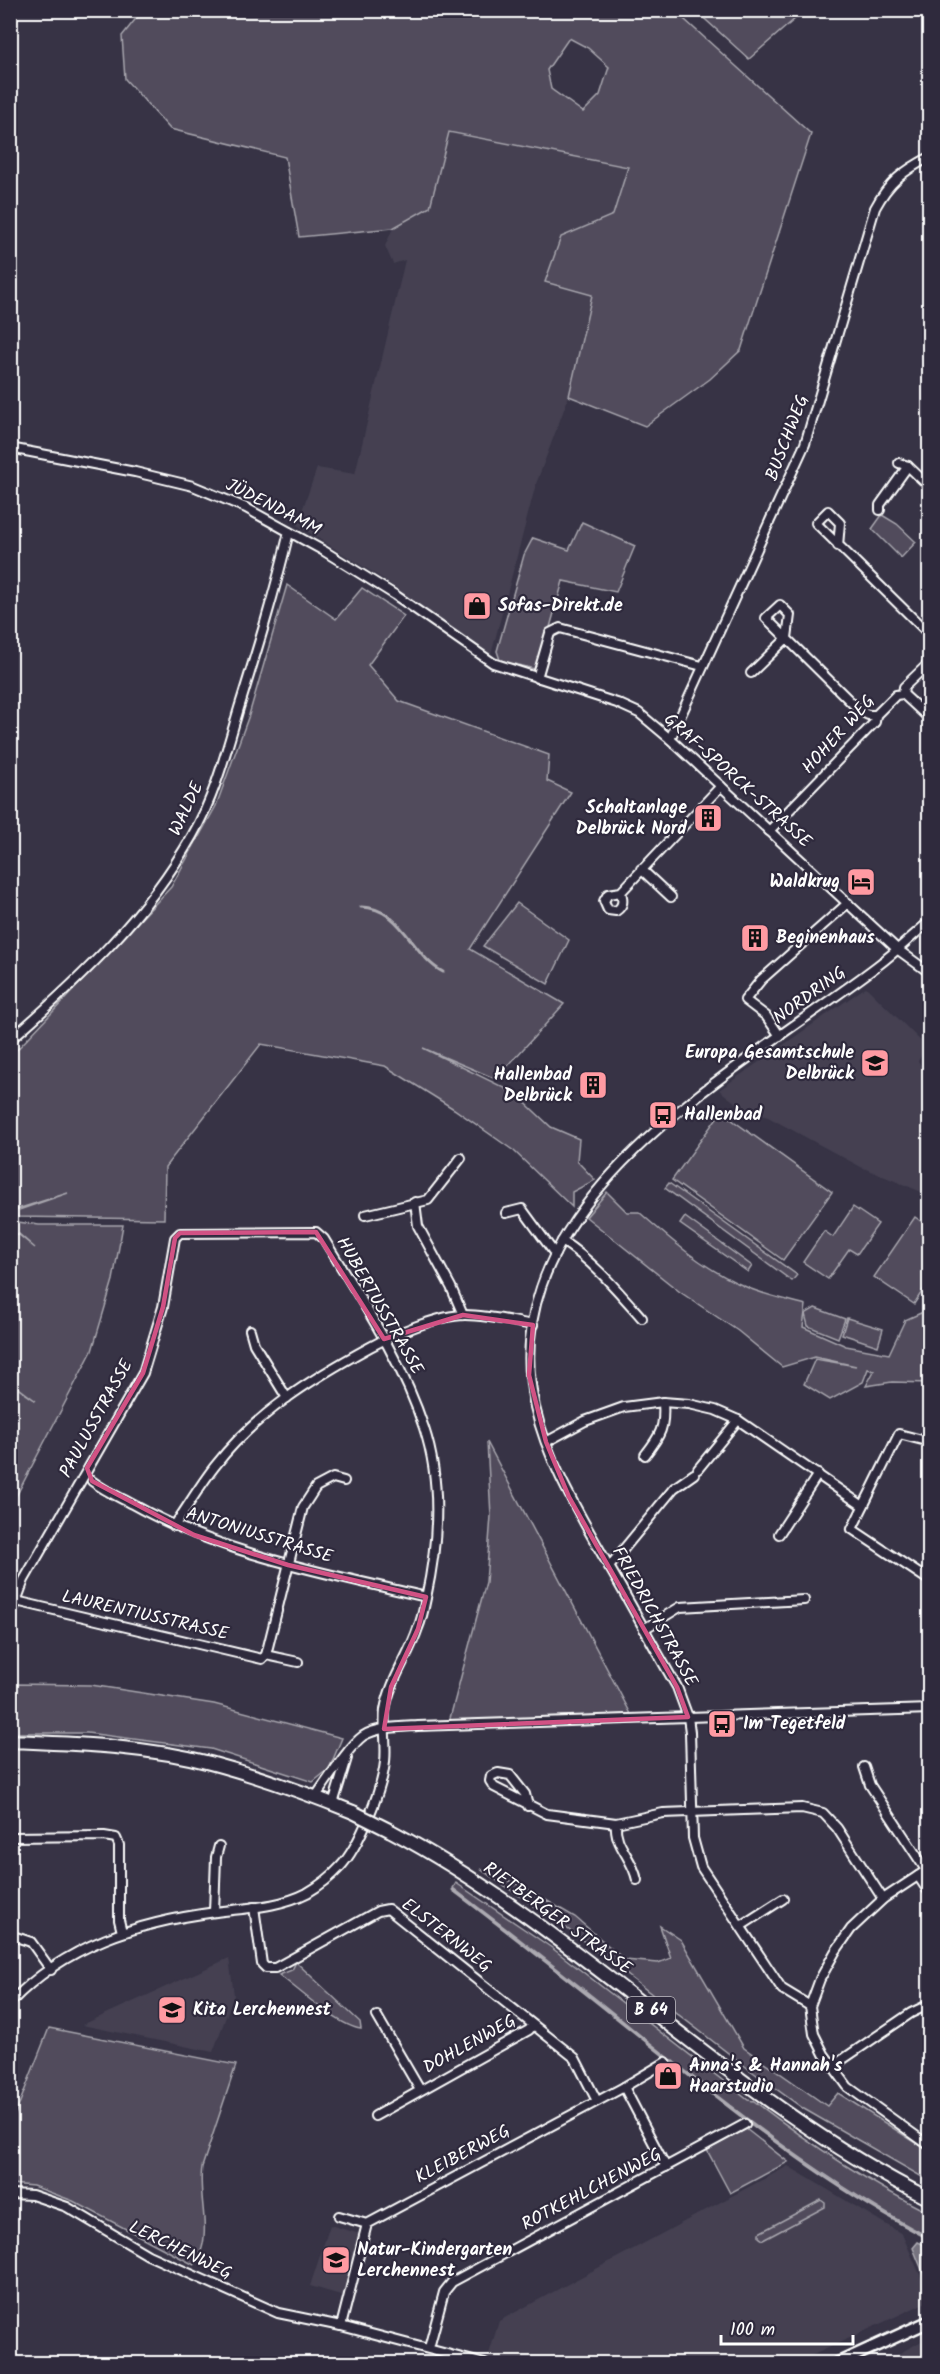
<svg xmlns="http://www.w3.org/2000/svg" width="940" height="2374" font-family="Kalam,sans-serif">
  <rect width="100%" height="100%" fill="#373345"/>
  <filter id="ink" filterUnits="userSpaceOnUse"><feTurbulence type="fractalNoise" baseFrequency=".0167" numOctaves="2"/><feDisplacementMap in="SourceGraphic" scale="12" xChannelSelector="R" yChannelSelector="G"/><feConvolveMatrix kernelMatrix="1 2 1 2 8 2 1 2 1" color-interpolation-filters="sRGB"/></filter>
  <g filter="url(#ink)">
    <g fill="#444051">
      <polygon points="449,131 628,167 613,215 561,237 546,282 592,294 569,396 536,484 491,655 383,579 297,525 317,468 355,474 405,260 393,264 385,246 393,228 430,207"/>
      <polygon points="866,987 927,1047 918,1061 929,1076 929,1195 861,1167 768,1117 745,1110 719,1090"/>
      <polygon points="229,1958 234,1995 213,2052 82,2025"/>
      <polygon points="788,2166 902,2234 929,2295 929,2301 796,2363 486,2364 499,2321"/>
      <polygon points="330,2225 360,2234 344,2296 310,2286"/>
      <polygon points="929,2337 929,2363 882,2363"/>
    </g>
    <g fill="#514c5c" stroke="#a8a6ae" stroke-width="1.5" fill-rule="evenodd">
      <path d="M142,11H675L811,134L741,350L710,379L645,426L569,396L592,295L545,282L561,237L613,215L628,167L449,132L430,207L393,228L299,237L285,157L170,129L125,79L122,36ZM569,38L588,48L609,67L600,95L583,112L551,89L547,70Z"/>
      <polygon points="696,11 804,11 749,59"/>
      <polygon points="882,515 897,524 916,542 901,558 872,529"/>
      <polygon points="582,522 635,546 616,592 563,581 538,670 500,660 497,651 524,555 533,538 569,550"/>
      <polygon points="287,585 336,619 362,588 404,616 368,665 399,701 549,755 547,781 571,792 470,949 564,1004 496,1079 423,1048 515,1093 551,1127 579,1139 577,1161 595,1180 572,1192 572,1207 514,1151 454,1109 385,1066 261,1044 165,1167 164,1219 17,1217 16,1211 68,1193 11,1211 11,1056 171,887 216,806 249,715"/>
      <polygon points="517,903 569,940 548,984 483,946"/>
      <polygon points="721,1112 832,1192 783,1260 672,1180"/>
      <polygon points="669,1183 797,1275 792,1281 665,1188"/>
      <path d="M607,1192L627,1212H639C672,1241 704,1269 744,1286C763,1295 785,1299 806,1305L803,1327L846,1346L889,1354L905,1320L921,1313L929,1320V1383L892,1382L866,1386L874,1371L868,1369L863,1382L830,1400L804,1384L815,1359L856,1366L815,1357L782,1367L738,1331L680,1292L586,1217Z"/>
      <polygon points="853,1207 878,1224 857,1254 849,1249 828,1279 803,1262 824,1231 833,1237"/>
      <polygon points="685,1217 752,1266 748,1272 680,1224"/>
      <polygon points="915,1217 929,1227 929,1281 914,1304 874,1277"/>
      <polygon points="11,1221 39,1225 123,1225 113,1280 92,1351 11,1506 11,1384 36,1401 11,1382 11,1236 19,1235 35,1248 19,1234 11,1234"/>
      <polygon points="815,1308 845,1319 838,1338 808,1326 805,1314"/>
      <polygon points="847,1318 883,1329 878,1346 842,1334"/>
      <polygon points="487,1442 631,1714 449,1722 486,1582 491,1516"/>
      <polygon points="11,1684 91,1685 214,1704 342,1738 329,1769 313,1782 211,1749 87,1733 11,1733"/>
      <polygon points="480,1869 522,1886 575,1917 625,1960 658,1963 671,1958 660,1926 681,1940 744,2048 827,2106 838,2093 929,2151 929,2181 804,2109 750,2070 569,1930"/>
      <path d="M456,1883L552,1948L748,2100L754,2101C809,2143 867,2182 929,2213V2237C824,2182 732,2108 639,2034C578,1984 516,1936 453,1888Z"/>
      <path d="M296,1962L360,2022L361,2029C338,2026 298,1989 279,1975L292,1970Z"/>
      <path d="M49,2028L236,2065L202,2167C198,2192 209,2225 202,2248C200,2254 196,2260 194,2265L73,2201L33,2186L11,2184V2125Z"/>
      <polygon points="746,2129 788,2162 730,2193 707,2150"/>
      <polygon points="821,2200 825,2203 825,2207 763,2240 759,2237 759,2233"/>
    </g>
    <polygon fill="#76737f" stroke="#adabb2" stroke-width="1.5" points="918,2242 929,2247 929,2287 913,2248"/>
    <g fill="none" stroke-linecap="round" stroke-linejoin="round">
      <g stroke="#adabb2" stroke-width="3">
        <path d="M361,907C402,907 412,956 443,972"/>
        <path d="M453,1890C536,1952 615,2017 696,2081C770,2139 845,2196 930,2239"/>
      </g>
      <g stroke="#fff" stroke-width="12">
        <g id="street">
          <polyline points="10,448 135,472 193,486 246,508 324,551 395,595 493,663 617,703 639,713 670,739 897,949 930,973"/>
          <polyline points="899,463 908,466 930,487"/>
          <polyline points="880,510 880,505 908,466"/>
          <polyline points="838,546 840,523 828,511 816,523 930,635"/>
          <polyline points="751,673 787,638 790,615 780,605 766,618 860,711 868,715 876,715"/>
          <polyline points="537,678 550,633 560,628 702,666"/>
          <polyline points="903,694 904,687 930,662"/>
          <polyline points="903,694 930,719"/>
          <path d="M670,739L805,444L875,208C889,182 903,171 930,157"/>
          <polyline points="769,831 875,722 876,715 896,695 903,694"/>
          <polyline points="641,869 671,897"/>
          <path d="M621,892C623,900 624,906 616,911L608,910L604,901L608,894L621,892L721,786"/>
          <polyline points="780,1036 766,1016 745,1000 761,980 848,903"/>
          <path d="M10,1040C79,980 147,916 192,836C215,796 226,752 239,708C257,650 275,592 289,532"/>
          <polyline points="415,1202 418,1226 451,1287 463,1315"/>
          <polyline points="506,1213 522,1209 555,1254"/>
          <polyline points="365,1215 428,1200 461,1158"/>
          <path d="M562,1241C593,1261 618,1291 642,1318"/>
          <polyline points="250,1330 254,1344 287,1398"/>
          <polyline points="546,1442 585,1421 624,1407 663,1402 689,1404 715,1410 738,1420 863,1506"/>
          <polyline points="930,1442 899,1434 852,1529 930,1581"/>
          <path d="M645,1455C661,1435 665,1427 663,1402"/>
          <polyline points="698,1469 738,1420"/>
          <path d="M92,1481C105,1491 119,1497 132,1504C223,1555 326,1573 426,1597"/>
          <path d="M174,1526C188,1506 200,1485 215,1466C256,1413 313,1378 370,1347C394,1334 439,1315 465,1315C488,1315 511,1321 533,1325"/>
          <polyline points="779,1534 818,1474"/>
          <polyline points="609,1567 674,1488 694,1474"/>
          <polyline points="16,1601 262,1659 266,1655 298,1662"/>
          <path d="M10,1618L24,1580L143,1373L163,1307L175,1238L180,1233L316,1232L324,1239C361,1300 402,1360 424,1428C442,1482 438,1543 426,1598C424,1608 422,1619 418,1628C409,1656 390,1680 385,1710C383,1728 387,1745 385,1762C382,1790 359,1847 340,1867C331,1877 319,1886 307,1893C280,1907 246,1908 216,1912C139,1922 65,1945 10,2003"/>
          <polyline points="644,1629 680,1607 804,1600"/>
          <polyline points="266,1655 303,1507 316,1487 333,1478 344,1481"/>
          <polyline points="864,1767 870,1785 926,1870"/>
          <path d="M316,1796C327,1781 348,1747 363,1736C377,1727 401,1727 418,1726L930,1709"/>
          <polyline points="333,1804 347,1758"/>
          <polyline points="528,1806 525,1794 510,1775 498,1773 491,1776 490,1781 494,1787 547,1814 616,1823 663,1813 802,1808 823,1813 837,1828 883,1899"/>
          <path d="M616,1823C614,1846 632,1856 637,1880"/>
          <polyline points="10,1837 104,1836 116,1838 119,1845 119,1920 122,1932"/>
          <polyline points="930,1868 883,1899 851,1929 835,1952 820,1979 810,2006 814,2034 824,2054 848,2087 930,2146"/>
          <polyline points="918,1876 930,1894"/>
          <polyline points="254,1907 262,1964 266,1968 275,1968 378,1911 388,1909 575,2058 597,2101"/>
          <polyline points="214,1912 216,1857 219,1846"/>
          <polyline points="741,1926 783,1899"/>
          <polyline points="10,1935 31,1942 51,1970"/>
          <path d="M810,2006L782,1989L701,1867L693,1838L690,1732L688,1717L677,1687C653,1646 631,1604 607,1563C579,1513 548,1463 535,1407C488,1200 742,1069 877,966C896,952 912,936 930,921"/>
          <polyline points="377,2016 420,2090"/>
          <polyline points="833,2066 911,2013 930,2004"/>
          <polyline points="624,2087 666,2167"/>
          <polyline points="375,2116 529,2030 533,2025"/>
          <polyline points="10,2194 32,2195 67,2207 148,2255 278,2313 341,2326 485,2364"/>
          <polyline points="339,2216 367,2224"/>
          <polyline points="341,2326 367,2224 624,2087 666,2062"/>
          <polyline points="429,2348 444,2292 452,2282 745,2124"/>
        </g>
      </g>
      <g stroke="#fff" stroke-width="15">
        <polyline id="secondary" points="836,2364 930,2321"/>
      </g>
      <g stroke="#fff" stroke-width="16">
        <g id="primary">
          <path d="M10,1741C77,1744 146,1746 210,1763C259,1776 306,1793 353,1812"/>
          <path d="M391,1831C584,1933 733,2102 930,2199"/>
        </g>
      </g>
      <use href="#street" stroke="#2f2a3d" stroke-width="8"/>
      <use href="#secondary" stroke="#2f2a3d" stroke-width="10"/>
      <use href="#primary" stroke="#2f2a3d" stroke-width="12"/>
      <g stroke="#fff" stroke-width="16" stroke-linecap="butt">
        <polyline id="primary-bridge" points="353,1812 391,1831"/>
      </g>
      <use href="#primary-bridge" stroke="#2f2a3d" stroke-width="12"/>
    </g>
  </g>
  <path fill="none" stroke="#d15284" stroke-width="4.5" stroke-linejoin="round" d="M316,1232L384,1339L463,1315L533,1325L529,1375L546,1442L569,1497L677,1687L688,1717L384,1729L391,1687L418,1629L426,1597L288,1565L194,1535L92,1481L87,1468L143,1373L163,1307L175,1238L180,1233Z"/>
  <defs>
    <g id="shop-square" transform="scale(1.5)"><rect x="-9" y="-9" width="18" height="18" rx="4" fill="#ff9aa2" stroke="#2f2a3d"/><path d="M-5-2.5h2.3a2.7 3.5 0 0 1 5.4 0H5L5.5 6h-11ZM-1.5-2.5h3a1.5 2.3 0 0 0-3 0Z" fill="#111"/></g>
    <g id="building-square" transform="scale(1.5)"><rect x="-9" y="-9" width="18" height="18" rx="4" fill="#ff9aa2" stroke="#2f2a3d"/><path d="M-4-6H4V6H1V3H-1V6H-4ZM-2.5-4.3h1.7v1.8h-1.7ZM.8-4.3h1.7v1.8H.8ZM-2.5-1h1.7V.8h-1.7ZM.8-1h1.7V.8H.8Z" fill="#111"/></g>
    <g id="hotel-square" transform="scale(1.5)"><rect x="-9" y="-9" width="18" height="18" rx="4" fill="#ff9aa2" stroke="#2f2a3d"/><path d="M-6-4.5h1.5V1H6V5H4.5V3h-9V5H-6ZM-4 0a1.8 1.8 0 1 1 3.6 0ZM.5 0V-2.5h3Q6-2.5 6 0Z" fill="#111"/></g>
    <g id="school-square" transform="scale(1.5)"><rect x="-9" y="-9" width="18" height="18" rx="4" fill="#ff9aa2" stroke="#2f2a3d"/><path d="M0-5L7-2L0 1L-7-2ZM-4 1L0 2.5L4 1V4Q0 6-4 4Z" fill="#111"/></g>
    <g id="bus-square" transform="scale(1.5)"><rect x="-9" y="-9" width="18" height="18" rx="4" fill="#ff9aa2" stroke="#2f2a3d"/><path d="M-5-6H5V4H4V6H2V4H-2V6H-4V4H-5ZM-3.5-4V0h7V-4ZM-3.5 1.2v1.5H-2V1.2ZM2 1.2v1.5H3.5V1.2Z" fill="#111"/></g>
  </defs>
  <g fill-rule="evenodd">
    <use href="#shop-square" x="477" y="606"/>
    <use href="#building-square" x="708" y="818"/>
    <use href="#hotel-square" x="861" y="882"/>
    <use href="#building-square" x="755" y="938"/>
    <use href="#school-square" x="875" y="1063"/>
    <use href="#building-square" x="593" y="1085"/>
    <use href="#bus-square" x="663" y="1115"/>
    <use href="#bus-square" x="722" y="1724"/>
    <use href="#school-square" x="172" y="2010"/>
    <use href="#shop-square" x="668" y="2076"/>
    <use href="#school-square" x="336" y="2260"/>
  </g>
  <g text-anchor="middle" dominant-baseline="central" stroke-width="4.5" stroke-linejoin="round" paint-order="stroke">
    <rect fill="#2f2a3d" stroke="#c1bfc5" stroke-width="1.5" x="627" y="1997" width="48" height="26" rx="4.5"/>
    <g font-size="16" font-weight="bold" fill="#fff">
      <text x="651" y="2010">B 64</text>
    </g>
    <g font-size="18" fill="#fff" stroke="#2f2a3d">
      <text transform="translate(788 438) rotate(-69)">BUSCHWEG</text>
      <text transform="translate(273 508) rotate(27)">JÜDENDAMM</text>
      <text transform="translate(839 735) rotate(-48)">HOHER WEG</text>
      <text transform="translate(737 781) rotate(42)">GRAF-SPORCK-STRASSE</text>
      <text transform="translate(187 809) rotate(-65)">WALDE</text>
      <text transform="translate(810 996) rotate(-36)">NORDRING</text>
      <text transform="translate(379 1306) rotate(60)">HUBERTUSSTRASSE</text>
      <text transform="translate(97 1419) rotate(-61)">PAULUSSTRASSE</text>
      <text transform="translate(259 1536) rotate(17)">ANTONIUSSTRASSE</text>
      <text transform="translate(145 1616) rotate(13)">LAURENTIUSSTRASSE</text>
      <text transform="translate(654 1617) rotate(61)">FRIEDRICHSTRASSE</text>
      <text transform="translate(557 1919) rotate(36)">RIETBERGER STRASSE</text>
      <text transform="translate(446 1936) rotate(38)">ELSTERNWEG</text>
      <text transform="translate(470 2045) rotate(-29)">DOHLENWEG</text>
      <text transform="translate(463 2155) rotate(-28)">KLEIBERWEG</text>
      <text transform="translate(592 2190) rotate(-28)">ROTKEHLCHENWEG</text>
      <text transform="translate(180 2251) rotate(26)">LERCHENWEG</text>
    </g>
    <g font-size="18" font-weight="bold" fill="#fff" stroke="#2f2a3d" text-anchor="start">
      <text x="498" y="606">Sofas-Direkt.de</text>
      <text x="687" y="808" text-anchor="end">Schaltanlage<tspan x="687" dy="21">Delbrück Nord</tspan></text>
      <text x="840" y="882" text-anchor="end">Waldkrug</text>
      <text x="776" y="938">Beginenhaus</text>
      <text x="854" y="1053" text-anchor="end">Europa Gesamtschule<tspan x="854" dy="21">Delbrück</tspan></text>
      <text x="572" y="1075" text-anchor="end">Hallenbad<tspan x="572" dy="21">Delbrück</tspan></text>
      <text x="684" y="1115">Hallenbad</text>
      <text x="743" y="1724">Im Tegetfeld</text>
      <text x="193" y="2010">Kita Lerchennest</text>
      <text x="689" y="2066">Anna's &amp; Hannah's<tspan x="689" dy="21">Haarstudio</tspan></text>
      <text x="357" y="2250">Natur-Kindergarten<tspan x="357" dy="21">Lerchennest</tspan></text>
    </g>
  </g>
  <rect width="940" height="2374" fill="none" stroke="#2f2a3d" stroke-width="36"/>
  <rect x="18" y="18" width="904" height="2338" fill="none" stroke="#fff" stroke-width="2" filter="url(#ink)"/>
  <path d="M721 2335v9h132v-9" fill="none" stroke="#ffffff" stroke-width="3"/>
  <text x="730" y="2335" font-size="18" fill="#ffffff" stroke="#2f2a3d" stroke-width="4.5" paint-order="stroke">100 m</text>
</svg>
